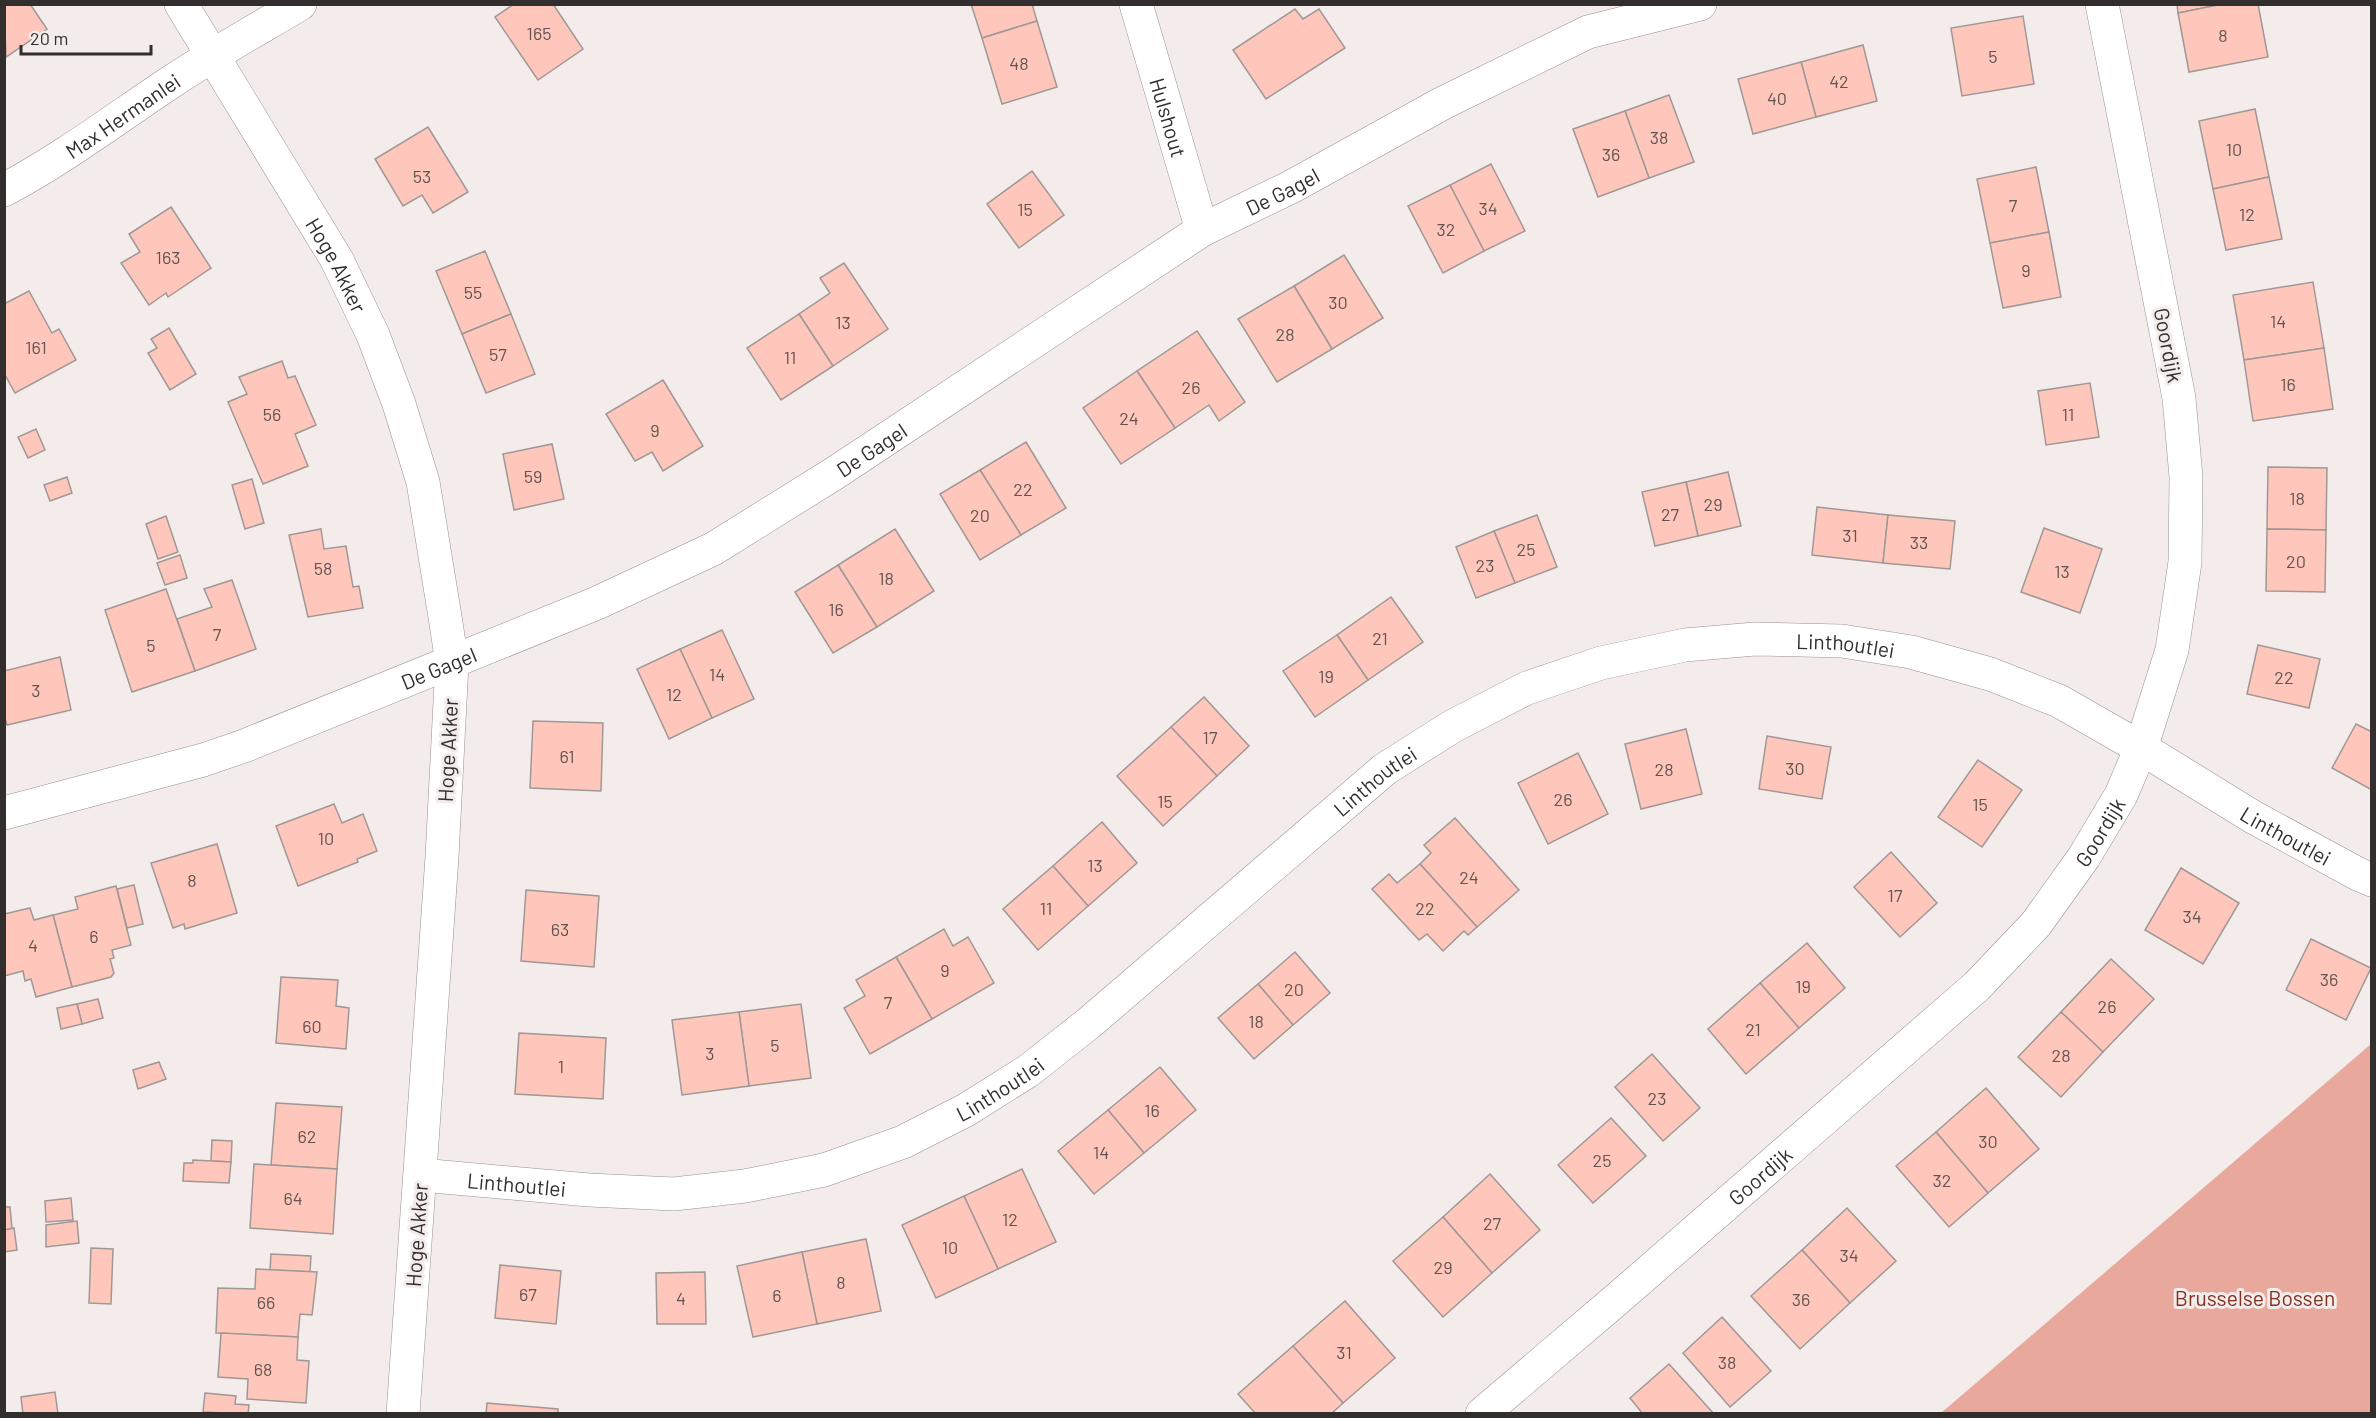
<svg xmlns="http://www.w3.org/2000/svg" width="2376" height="1418" font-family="Barlow,sans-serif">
  <rect width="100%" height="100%" fill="#f4eceb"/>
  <polygon fill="#e8a99c" points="2371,1044 2371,1413 1941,1413"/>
  <g fill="#ffc7bc" stroke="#9f9897" stroke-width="1.5">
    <polygon points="4,4 30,4 47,29 6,57"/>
    <polygon points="514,4 553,4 583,49 538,80 495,17"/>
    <polygon points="971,4 1032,4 1037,21 982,38"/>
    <polygon points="2177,4 2223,4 2178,13"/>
    <polygon points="2223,4 2258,4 2268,57 2189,72 2178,13"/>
    <polygon points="1295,9 1303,19 1319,9 1345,48 1266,99 1233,50"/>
    <polygon points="2023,16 2034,84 1962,96 1951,28"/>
    <polygon points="1037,21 1057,87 1002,104 982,38"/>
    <polygon points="1863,45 1877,101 1816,117 1801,62"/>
    <polygon points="1801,62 1816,117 1753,134 1738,79"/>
    <polygon points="1669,95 1694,162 1649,178 1625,111"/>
    <polygon points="2255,109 2269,177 2213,189 2199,121"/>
    <polygon points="1625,111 1649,178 1598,197 1573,129"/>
    <polygon points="428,127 468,192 433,213 422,195 403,206 375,159"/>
    <polygon points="1491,164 1525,231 1484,251 1450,185"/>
    <polygon points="2036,167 2049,232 1990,243 1977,179"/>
    <polygon points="1032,171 1064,215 1019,248 987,204"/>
    <polygon points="2269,177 2282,239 2226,250 2213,189"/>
    <polygon points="1450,185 1484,251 1443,273 1408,206"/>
    <polygon points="171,207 211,268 168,297 166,293 149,305 121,263 140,252 129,234"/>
    <polygon points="2049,232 2061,297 2003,308 1990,243"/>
    <polygon points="485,251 511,314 462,334 436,271"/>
    <polygon points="1344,255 1383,318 1332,349 1294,286"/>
    <polygon points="844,263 888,329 833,366 799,314 830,293 820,278"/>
    <polygon points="2313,282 2324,348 2244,360 2233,295"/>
    <polygon points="1294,286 1332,349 1277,382 1238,319"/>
    <polygon points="29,291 52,333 59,329 76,360 15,393 4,373 4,304"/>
    <polygon points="511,314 535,374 486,393 462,334"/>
    <polygon points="799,314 833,366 781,400 747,348"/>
    <polygon points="169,328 196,374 170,390 148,353 157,348 151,339"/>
    <polygon points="1197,331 1245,402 1219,421 1209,405 1175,428 1137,371"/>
    <polygon points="2324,348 2333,409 2253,421 2244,360"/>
    <polygon points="282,361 288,378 295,376 316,425 295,434 308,466 263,484 228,402 247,394 239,377"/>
    <polygon points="1137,371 1175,428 1121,464 1083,408"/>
    <polygon points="663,380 703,446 663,471 652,452 635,461 606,414"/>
    <polygon points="2090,383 2099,437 2046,445 2038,391"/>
    <polygon points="36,429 45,450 28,458 18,437"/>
    <polygon points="1026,442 1066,508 1021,535 980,470"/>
    <polygon points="552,444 564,499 514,510 503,454"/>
    <polygon points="2268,467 2327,468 2326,530 2267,529"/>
    <polygon points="980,470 1021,535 980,560 940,494"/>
    <polygon points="1728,472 1741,526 1698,536 1686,482"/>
    <polygon points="67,477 72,493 50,501 44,485"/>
    <polygon points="252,479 264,523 245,529 232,485"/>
    <polygon points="1686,482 1698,536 1655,546 1642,492"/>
    <polygon points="1817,507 1888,515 1883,563 1812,555"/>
    <polygon points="1537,515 1557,567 1515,583 1494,531"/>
    <polygon points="1888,515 1955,521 1950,569 1883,563"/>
    <polygon points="166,516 178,552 158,559 146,524"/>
    <polygon points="2044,528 2102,549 2080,613 2021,592"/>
    <polygon points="321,529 324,549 346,546 353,587 359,586 363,608 308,617 289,535"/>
    <polygon points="895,529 934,591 877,627 838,565"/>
    <polygon points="2267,529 2326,530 2325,592 2266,591"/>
    <polygon points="1494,531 1515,583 1476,598 1456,547"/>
    <polygon points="180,555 187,578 165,585 157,563"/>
    <polygon points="838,565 877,627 833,653 795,592"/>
    <polygon points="232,580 256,649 195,671 177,619 212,607 204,589"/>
    <polygon points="166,589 195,671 132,692 105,610"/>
    <polygon points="1391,597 1423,642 1368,680 1337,635"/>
    <polygon points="722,630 754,699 712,718 680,649"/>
    <polygon points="1337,635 1368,680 1315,717 1283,671"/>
    <polygon points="2258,645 2320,659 2309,708 2247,694"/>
    <polygon points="680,649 712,718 669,739 637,669"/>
    <polygon points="60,657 71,710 7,725 4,715 4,671"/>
    <polygon points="1204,697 1249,746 1217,776 1171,727"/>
    <polygon points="533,721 603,723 601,791 530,788"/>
    <polygon points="2356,724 2372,732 2372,790 2332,768"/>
    <polygon points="1171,727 1217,776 1163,826 1117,776"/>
    <polygon points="1686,729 1702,794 1641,809 1625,744"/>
    <polygon points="1767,736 1831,747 1822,799 1759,789"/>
    <polygon points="1578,753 1608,814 1548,844 1518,783"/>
    <polygon points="1978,760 2022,790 1982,847 1938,817"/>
    <polygon points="334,804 342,823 363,814 377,851 357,859 358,862 298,886 276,826"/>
    <polygon points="1455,818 1519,890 1477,927 1420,864 1431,853 1424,845"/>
    <polygon points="1102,822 1137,863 1088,906 1053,866"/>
    <polygon points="217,844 237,913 185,929 184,924 173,928 151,863"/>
    <polygon points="1891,852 1937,903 1900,937 1854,887"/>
    <polygon points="1420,864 1477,927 1468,935 1464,931 1443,951 1427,934 1419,940 1372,889 1389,874 1397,883"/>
    <polygon points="1053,866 1088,906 1038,950 1003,909"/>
    <polygon points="2181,868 2239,903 2203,964 2145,930"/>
    <polygon points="134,885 143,924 127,928 117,889"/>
    <polygon points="116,886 131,945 112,950 114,958 110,959 114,973 111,977 72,987 53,915 78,909 75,897"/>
    <polygon points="526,890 599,896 594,967 521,961"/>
    <polygon points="30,908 34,920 53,915 72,987 36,997 31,979 25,981 23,971 4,976 4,914"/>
    <polygon points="944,929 953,946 968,937 994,983 932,1019 896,957"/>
    <polygon points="2311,939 2371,968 2346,1020 2286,990"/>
    <polygon points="1807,943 1845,988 1799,1028 1760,983"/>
    <polygon points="1295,952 1330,993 1293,1025 1258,984"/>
    <polygon points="896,957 932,1019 870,1054 844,1008 865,996 856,980"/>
    <polygon points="2111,959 2154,999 2103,1052 2061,1012"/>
    <polygon points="281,977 338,980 336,1006 349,1008 346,1049 276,1043"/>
    <polygon points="1760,983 1799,1028 1746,1074 1708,1029"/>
    <polygon points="1258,984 1293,1025 1254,1059 1218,1018"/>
    <polygon points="98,999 103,1018 82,1024 77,1004"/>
    <polygon points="77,1004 82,1024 61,1029 57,1008"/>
    <polygon points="801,1004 811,1078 749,1086 739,1012"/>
    <polygon points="739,1012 749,1086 682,1095 672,1020"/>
    <polygon points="2061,1012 2103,1052 2061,1097 2018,1057"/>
    <polygon points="519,1033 606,1038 603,1099 515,1094"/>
    <polygon points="1652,1054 1700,1108 1663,1141 1615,1087"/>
    <polygon points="159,1062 166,1079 138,1089 133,1070"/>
    <polygon points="1160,1067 1196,1110 1144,1153 1108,1110"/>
    <polygon points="1986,1088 2039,1149 1988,1193 1936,1132"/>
    <polygon points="276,1103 342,1107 337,1169 271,1165"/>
    <polygon points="1108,1110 1144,1153 1094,1194 1058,1151"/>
    <polygon points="1611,1118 1646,1156 1593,1203 1558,1165"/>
    <polygon points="1936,1132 1988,1193 1949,1227 1896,1166"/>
    <polygon points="212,1140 232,1141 231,1162 211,1161"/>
    <polygon points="193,1160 231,1162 229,1183 183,1181 184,1163 193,1163"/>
    <polygon points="254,1164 337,1169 333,1234 250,1228"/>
    <polygon points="1022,1169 1056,1242 998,1269 964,1196"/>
    <polygon points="1490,1174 1540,1230 1492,1273 1443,1217"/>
    <polygon points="964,1196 998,1269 936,1298 902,1225"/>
    <polygon points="71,1198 73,1220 46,1222 45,1201"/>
    <polygon points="4,1207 10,1207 12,1229 4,1230"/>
    <polygon points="1847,1208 1896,1261 1850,1303 1802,1250"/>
    <polygon points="1443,1217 1492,1273 1443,1317 1393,1261"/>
    <polygon points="77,1221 79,1243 46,1247 46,1225"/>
    <polygon points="14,1228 17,1250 4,1252 4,1230"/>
    <polygon points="866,1239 881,1311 817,1324 802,1252"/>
    <polygon points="91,1248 113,1249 111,1304 89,1303"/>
    <polygon points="1802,1250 1850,1303 1800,1349 1751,1296"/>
    <polygon points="802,1252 817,1324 753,1337 737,1266"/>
    <polygon points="271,1254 311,1256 310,1272 270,1270"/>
    <polygon points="500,1265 561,1271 556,1324 495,1318"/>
    <polygon points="256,1269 317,1272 312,1315 300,1314 298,1337 216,1333 218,1288 255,1289"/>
    <polygon points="705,1272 706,1324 657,1324 656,1273"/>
    <polygon points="1345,1301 1395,1358 1343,1403 1293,1346"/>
    <polygon points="1722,1317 1771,1371 1730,1407 1683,1353"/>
    <polygon points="221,1333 298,1337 297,1360 309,1361 306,1403 247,1399 248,1379 218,1377"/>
    <polygon points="1293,1346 1343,1403 1331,1414 1256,1414 1238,1394"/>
    <polygon points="1669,1364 1714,1414 1643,1414 1630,1398"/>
    <polygon points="55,1392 58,1414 23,1414 21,1397"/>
    <polygon points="205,1393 236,1396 235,1404 249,1405 248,1414 203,1412"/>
    <polygon points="487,1403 558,1409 558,1414 486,1414"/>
  </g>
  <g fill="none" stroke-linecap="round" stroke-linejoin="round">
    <g stroke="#999190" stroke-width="34">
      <g id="street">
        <path id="s1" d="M181,4L337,260L373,335L399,404L423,482L446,623L452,663L442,857L403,1414"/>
        <path id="s2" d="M1136,4L1202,230"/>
        <path id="s3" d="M4,190C64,158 118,117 174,80C215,53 258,29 300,4"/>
        <path id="s4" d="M4,813L203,760L244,746L597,603L713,549L835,473L1202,230L1291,187L1443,103L1588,32L1700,4"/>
        <path id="s5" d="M421,1175L589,1190L674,1194L745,1186L824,1170L903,1142L966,1110L1028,1071L1089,1023L1385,769L1453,726L1527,688L1601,663L1685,645L1755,639L1842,641L1911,652L1990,674L2059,701L2141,748L2253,817L2358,874L2372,880"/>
        <path id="s6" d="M1482,1414L1616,1300L1977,986L2036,924L2084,857L2121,795L2141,748L2172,650L2185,562L2186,477L2179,398L2102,4"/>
      </g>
    </g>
    <use href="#street" stroke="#fff" stroke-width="33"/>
  </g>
  <g text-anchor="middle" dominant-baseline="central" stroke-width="6" stroke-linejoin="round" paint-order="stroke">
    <g font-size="18" fill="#645451">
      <text x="539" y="33">165</text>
      <text x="2223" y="35">8</text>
      <text x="1993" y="56">5</text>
      <text x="1019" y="63">48</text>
      <text x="1839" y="81">42</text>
      <text x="1777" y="98">40</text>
      <text x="1659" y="137">38</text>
      <text x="2234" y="149">10</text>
      <text x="1611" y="154">36</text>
      <text x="422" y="176">53</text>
      <text x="2013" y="205">7</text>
      <text x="1488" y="208">34</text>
      <text x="1025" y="209">15</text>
      <text x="2247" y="214">12</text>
      <text x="1446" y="229">32</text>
      <text x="168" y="257">163</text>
      <text x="2026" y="270">9</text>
      <text x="473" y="292">55</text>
      <text x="1338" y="302">30</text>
      <text x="2278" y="321">14</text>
      <text x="843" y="322">13</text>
      <text x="1285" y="334">28</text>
      <text x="36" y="347">161</text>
      <text x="498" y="354">57</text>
      <text x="790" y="357">11</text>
      <text x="2288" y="384">16</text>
      <text x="1191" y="387">26</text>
      <text x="272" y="414">56</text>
      <text x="2068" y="414">11</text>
      <text x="1129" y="418">24</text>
      <text x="655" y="430">9</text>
      <text x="533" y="476">59</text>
      <text x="1023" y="489">22</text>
      <text x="2297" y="498">18</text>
      <text x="1713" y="504">29</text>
      <text x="1670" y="514">27</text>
      <text x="980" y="515">20</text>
      <text x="1850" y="535">31</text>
      <text x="1919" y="542">33</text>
      <text x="1526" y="549">25</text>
      <text x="2296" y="561">20</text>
      <text x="1485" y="565">23</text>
      <text x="323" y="568">58</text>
      <text x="2062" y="571">13</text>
      <text x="886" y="578">18</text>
      <text x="836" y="609">16</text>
      <text x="217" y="634">7</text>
      <text x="1380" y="638">21</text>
      <text x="151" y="645">5</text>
      <text x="717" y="674">14</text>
      <text x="1326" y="676">19</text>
      <text x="2284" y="677">22</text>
      <text x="36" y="690">3</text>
      <text x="674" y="694">12</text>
      <text x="1210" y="737">17</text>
      <text x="567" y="756">61</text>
      <text x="1795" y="768">30</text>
      <text x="1664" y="769">28</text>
      <text x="1563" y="799">26</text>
      <text x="1165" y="801">15</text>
      <text x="1980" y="804">15</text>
      <text x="326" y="838">10</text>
      <text x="1095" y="865">13</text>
      <text x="1469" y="877">24</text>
      <text x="192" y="880">8</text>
      <text x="1895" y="895">17</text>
      <text x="1046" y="908">11</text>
      <text x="1425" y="908">22</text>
      <text x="2192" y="916">34</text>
      <text x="560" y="929">63</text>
      <text x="94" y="936">6</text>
      <text x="33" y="945">4</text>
      <text x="945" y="970">9</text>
      <text x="2329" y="979">36</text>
      <text x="1803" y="986">19</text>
      <text x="1294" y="989">20</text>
      <text x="888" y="1002">7</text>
      <text x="2107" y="1006">26</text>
      <text x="1256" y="1021">18</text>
      <text x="312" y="1026">60</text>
      <text x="1753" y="1029">21</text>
      <text x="775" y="1045">5</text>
      <text x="710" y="1053">3</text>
      <text x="2061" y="1055">28</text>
      <text x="561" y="1066">1</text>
      <text x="1657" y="1098">23</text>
      <text x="1152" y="1110">16</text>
      <text x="307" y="1136">62</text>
      <text x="1988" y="1141">30</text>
      <text x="1101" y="1152">14</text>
      <text x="1602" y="1160">25</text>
      <text x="1942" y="1180">32</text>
      <text x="293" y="1198">64</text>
      <text x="1010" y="1219">12</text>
      <text x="1492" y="1223">27</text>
      <text x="950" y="1247">10</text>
      <text x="1849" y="1255">34</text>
      <text x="1443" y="1267">29</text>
      <text x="841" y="1282">8</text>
      <text x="528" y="1294">67</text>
      <text x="777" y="1295">6</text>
      <text x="681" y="1298">4</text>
      <text x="1801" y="1299">36</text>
      <text x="266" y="1302">66</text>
      <text x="1344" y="1352">31</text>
      <text x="1727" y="1362">38</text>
      <text x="263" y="1369">68</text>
    </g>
    <g font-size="21" fill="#312e2d" stroke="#f4eceb">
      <text stroke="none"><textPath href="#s3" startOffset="140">Max Hermanlei</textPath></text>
      <text stroke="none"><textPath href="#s2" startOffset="118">Hulshout</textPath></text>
      <text stroke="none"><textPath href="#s4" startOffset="1431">De Gagel</textPath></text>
      <text stroke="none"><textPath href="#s1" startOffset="304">Hoge Akker</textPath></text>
      <text transform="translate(2169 345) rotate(79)">Goordijk</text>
      <text stroke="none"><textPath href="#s4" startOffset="945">De Gagel</textPath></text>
      <text stroke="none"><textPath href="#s5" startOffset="1590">Linthoutlei</textPath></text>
      <text stroke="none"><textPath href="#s4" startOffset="459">De Gagel</textPath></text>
      <text transform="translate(447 750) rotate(-87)">Hoge Akker</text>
      <text stroke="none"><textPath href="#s5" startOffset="1086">Linthoutlei</textPath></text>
      <text stroke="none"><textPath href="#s6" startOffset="852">Goordijk</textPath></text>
      <text stroke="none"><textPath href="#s5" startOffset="2076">Linthoutlei</textPath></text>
      <text stroke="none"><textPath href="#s5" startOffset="600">Linthoutlei</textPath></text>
      <text stroke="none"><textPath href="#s6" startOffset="366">Goordijk</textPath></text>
      <text stroke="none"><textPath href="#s5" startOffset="96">Linthoutlei</textPath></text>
      <text transform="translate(416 1235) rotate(-86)">Hoge Akker</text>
    </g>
    <g font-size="21" fill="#7f3122" stroke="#f4eceb">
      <text x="2255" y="1297">Brusselse Bossen</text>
    </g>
  </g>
  <rect width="2376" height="1418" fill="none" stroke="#312e2d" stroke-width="12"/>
  <path d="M21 45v9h130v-9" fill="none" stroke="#312e2d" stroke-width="3"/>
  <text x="30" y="45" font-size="18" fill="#312e2d" stroke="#f4eceb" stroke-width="4.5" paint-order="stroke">20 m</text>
</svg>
